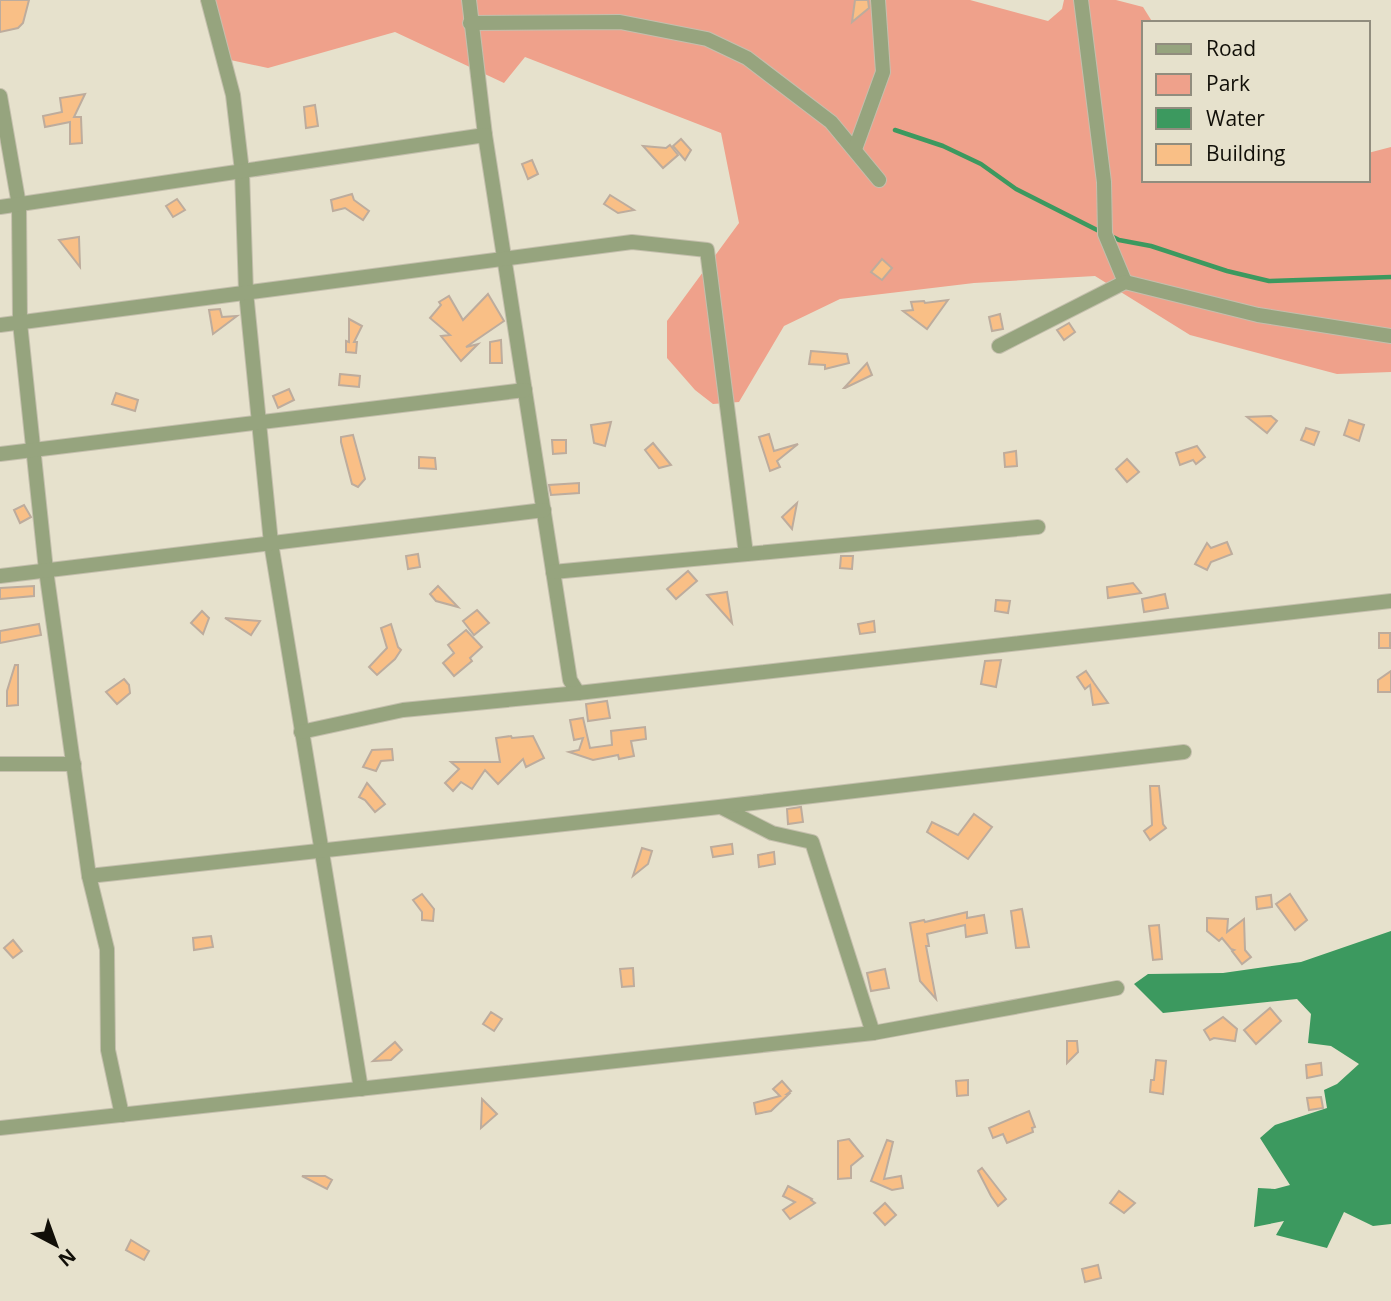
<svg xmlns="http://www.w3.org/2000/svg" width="1391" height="1301" font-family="'Open Sans',sans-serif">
  <rect width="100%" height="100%" fill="#e6e1cc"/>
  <polygon fill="#efa18b" points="200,0 970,0 1048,21 1062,9 1064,0 1116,0 1143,7 1153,23 1144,23 1144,180 1368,180 1368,153 1391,147 1391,372 1337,374 1190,335 1095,276 974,283 840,299 784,326 739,402 713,404 695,390 667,358 667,321 739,223 721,133 525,57 504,83 395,32 268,68 221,58"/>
  <polygon fill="#3c995f" points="1391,931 1391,1224 1373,1226 1344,1212 1327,1248 1276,1235 1284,1221 1254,1227 1258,1188 1275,1189 1290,1185 1260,1138 1275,1125 1327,1108 1324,1090 1337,1084 1359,1064 1331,1046 1308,1043 1311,1014 1297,999 1163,1013 1134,984 1148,974 1223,973 1301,962"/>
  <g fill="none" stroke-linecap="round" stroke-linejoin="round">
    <g stroke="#3c995f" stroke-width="4.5">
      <polyline points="895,130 943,146 981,164 1016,189 1101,232"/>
      <polyline points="1109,235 1119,240 1151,246 1227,271 1269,281 1391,277"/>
    </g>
  </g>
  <g fill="#f9bf86" stroke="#bdac9d" stroke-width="2">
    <polygon points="0,0 29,0 23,23 18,28 0,32"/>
    <polygon points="855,0 868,0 869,8 852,22"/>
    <polygon points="85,94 74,117 81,117 82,143 70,144 70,122 45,127 43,116 62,112 60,98"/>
    <polygon points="315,105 318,126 306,128 304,107"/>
    <polygon points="681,139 691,150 685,160 673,146"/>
    <polygon points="670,145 678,155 663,168 643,146 666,148"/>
    <polygon points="532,160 538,174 528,179 522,164"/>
    <polygon points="352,194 354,200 369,211 363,220 345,208 333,211 331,200"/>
    <polygon points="610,195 634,210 618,213 604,204"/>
    <polygon points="177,199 185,210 173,217 166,206"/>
    <polygon points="79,237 80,267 59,240"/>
    <polygon points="882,259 892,268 882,280 871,272"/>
    <polygon points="488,294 504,321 466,347 478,344 461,361 441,336 450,335 430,318 441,305 439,302 449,296 463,320"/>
    <polygon points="948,300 927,329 903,311 913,310 911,302 924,301 925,303"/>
    <polygon points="220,309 222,317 237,316 213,334 209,310"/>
    <polygon points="1000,314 1003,329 992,331 989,317"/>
    <polygon points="349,319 362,326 354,342 357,342 356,353 346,352 346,341 349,342"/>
    <polygon points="1069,323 1075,332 1064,340 1057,330"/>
    <polygon points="501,340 502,363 490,363 490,342"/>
    <polygon points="811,351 847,354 849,363 825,369 825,365 809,364"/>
    <polygon points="867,363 872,375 845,388 844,388"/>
    <polygon points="340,374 360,376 359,387 339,385"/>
    <polygon points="289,389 294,400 278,408 273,396"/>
    <polygon points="116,393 138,400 135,411 112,404"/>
    <polygon points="1271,416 1277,421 1267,433 1247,417"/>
    <polygon points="1349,420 1364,425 1359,441 1344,435"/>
    <polygon points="611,422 605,446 594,443 591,425"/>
    <polygon points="1306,428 1319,432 1314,445 1301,440"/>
    <polygon points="769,434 774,451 798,444 777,461 780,467 770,471 759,437"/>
    <polygon points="353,435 365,479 358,487 352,484 341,442 341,437"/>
    <polygon points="552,440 566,440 566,453 553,454"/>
    <polygon points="653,443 671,465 659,468 645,450"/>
    <polygon points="1197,446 1205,457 1196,464 1193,460 1180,465 1176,453"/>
    <polygon points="1016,451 1017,466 1005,467 1004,453"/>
    <polygon points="419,457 435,458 436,469 419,468"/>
    <polygon points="1127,459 1139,472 1127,482 1116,469"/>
    <polygon points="579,483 579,493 551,495 549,485"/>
    <polygon points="797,503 792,529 782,517"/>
    <polygon points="24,505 31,517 20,523 14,510"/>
    <polygon points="1227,542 1232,554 1211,562 1207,570 1195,564 1207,543 1211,548"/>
    <polygon points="418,554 420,567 408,569 406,556"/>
    <polygon points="841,556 853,556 852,569 840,568"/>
    <polygon points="688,571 697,581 676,599 667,589"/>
    <polygon points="1133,583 1141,593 1108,598 1107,587"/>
    <polygon points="34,586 34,596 0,599 0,588"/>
    <polygon points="438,586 458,607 436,601 430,594"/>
    <polygon points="727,592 732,623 707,595"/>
    <polygon points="1165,594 1168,608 1144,612 1142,599"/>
    <polygon points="996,600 1010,601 1008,613 995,611"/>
    <polygon points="477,610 489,623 474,635 463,621"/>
    <polygon points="202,611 209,618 203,634 191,623"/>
    <polygon points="225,618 260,621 251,635"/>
    <polygon points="874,621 875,632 860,634 858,624"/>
    <polygon points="39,624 41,635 0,643 0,631"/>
    <polygon points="391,624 398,647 401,650 395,659 377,675 369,667 387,648 381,628"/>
    <polygon points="466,630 482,647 470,658 472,661 454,676 443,663 454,653 448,645"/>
    <rect x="1379" y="633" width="11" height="15"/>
    <polygon points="1001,660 996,687 981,684 985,661"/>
    <polygon points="15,665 18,665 18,705 7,706 7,691"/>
    <polygon points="1086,671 1094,683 1108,703 1093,705 1090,685 1085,689 1077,677"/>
    <polygon points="1391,671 1391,692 1378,692 1378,680"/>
    <polygon points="124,679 129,685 130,693 117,704 106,692"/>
    <polygon points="607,701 610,718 588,721 586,704"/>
    <polygon points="583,718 590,748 612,745 611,731 645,727 646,739 631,741 634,756 619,759 618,755 593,760 569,752 579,750 583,738 574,740 570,720"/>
    <polygon points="511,736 512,738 533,736 544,758 526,767 523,759 498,784 485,770 472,789 461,782 453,791 445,783 459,769 451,762 500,762 496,738"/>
    <polygon points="392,749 393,760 381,761 376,771 363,767 372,750"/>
    <polygon points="367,783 385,804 375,812 365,800 359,797"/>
    <polygon points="1150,786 1159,786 1163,824 1166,828 1150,840 1144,831 1152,825"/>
    <polygon points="801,807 803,822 788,824 787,809"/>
    <polygon points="974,814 992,827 968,859 927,832 932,822 958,835"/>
    <polygon points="732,844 733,854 713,857 711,847"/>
    <polygon points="642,848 652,851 648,864 633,876"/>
    <polygon points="774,852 775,864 759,867 758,855"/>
    <polygon points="422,894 434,909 433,921 422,920 422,912 413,900"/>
    <polygon points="1290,894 1307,920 1295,930 1276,904"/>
    <polygon points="1271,895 1272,907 1257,909 1256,897"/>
    <polygon points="1022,909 1029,947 1016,948 1011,911"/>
    <polygon points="967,912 967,918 984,915 987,933 966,937 965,925 927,934 929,946 926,946 936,999 920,981 910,923 924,920 925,922"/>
    <polygon points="1207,918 1228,919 1227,932 1244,919 1245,950 1251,957 1242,964 1232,951 1234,950 1231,949 1222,938 1219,941 1207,931"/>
    <polygon points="1159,925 1162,959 1153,960 1149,926"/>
    <polygon points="211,936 213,947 194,950 193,938"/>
    <polygon points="13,940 22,951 13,958 4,948"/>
    <polygon points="633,968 634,986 622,987 620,969"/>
    <polygon points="885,969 889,988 871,991 867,973"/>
    <polygon points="1270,1008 1281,1021 1256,1044 1244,1030"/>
    <polygon points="491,1012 502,1019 494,1031 483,1024"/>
    <polygon points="1223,1017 1237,1029 1235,1041 1214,1038 1210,1040 1204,1030"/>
    <polygon points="1067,1041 1077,1041 1078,1052 1067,1063"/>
    <polygon points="395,1042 402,1050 391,1060 373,1061"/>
    <polygon points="1156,1060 1166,1061 1163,1094 1150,1092 1151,1080 1154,1080"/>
    <polygon points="1321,1063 1322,1075 1307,1078 1306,1065"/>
    <polygon points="968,1080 968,1095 957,1096 956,1081"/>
    <polygon points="782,1081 791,1091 787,1094 789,1094 771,1111 756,1114 754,1103 780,1096 773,1089"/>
    <polygon points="1321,1097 1323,1108 1309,1110 1307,1098"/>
    <polygon points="482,1099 497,1114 481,1128"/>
    <polygon points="1029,1111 1035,1127 1032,1128 1033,1132 1007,1143 1003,1134 993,1138 989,1128"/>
    <polygon points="849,1139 863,1156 851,1166 851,1178 838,1179 838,1141"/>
    <polygon points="887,1140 893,1142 884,1179 901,1176 903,1188 892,1190 871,1181"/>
    <polygon points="982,1168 1006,1199 998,1206 991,1196 978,1171"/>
    <polygon points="302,1176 325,1176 332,1180 327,1189"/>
    <polygon points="788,1186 812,1199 811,1200 815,1203 790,1219 783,1210 795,1202 783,1196"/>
    <polygon points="1119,1191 1135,1203 1124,1213 1110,1203"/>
    <polygon points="885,1203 896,1215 885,1225 874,1213"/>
    <polygon points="131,1240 149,1251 144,1260 126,1250"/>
    <polygon points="1098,1265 1101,1278 1085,1282 1082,1269"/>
  </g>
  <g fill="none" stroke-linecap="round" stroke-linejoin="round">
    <g stroke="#c4bfad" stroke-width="16">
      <g id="minor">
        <polyline points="208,0 233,95 242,171 246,292 271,543 361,1089"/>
        <polyline points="469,0 485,135"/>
        <polyline points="1081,0 1104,182 1105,234 1125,282"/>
        <polyline points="470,23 620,22 707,39 747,58 831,122 879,180"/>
        <polyline points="0,96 19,205 20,323 46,570 89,876 107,949 108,1050 122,1115"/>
        <polyline points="855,149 883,72 878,0"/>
        <polyline points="0,207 485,135 570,680 578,693"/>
        <polyline points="0,325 632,242 707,250 746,554"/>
        <polyline points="999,346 1125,282 1258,315 1391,336"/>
        <polyline points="0,454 525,390"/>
        <polyline points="553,572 1038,527"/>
        <polyline points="0,576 544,510"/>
        <polyline points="301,732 403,710 578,693 1391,601"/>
        <polyline points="0,764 74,764"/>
        <polyline points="721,807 772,833 812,842 873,1033"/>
        <polyline points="89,876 719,807 1184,752"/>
        <polyline points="0,1128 873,1033 1117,988"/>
      </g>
    </g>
    <use href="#minor" stroke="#96a47e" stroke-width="14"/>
  </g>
  <rect x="1142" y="21" width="228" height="161" fill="#e6e1cc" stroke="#918d7e" stroke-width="2"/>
  <rect x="1156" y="44" width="35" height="10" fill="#96a47e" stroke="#918d7e" stroke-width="2"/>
  <text x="1206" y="56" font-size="21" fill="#110f08">Road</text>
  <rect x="1156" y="74" width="35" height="21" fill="#efa18b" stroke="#918d7e" stroke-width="2"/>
  <text x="1206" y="91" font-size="21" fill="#110f08">Park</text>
  <rect x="1156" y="108" width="35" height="21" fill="#3c995f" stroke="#918d7e" stroke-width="2"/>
  <text x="1206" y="126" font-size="21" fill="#110f08">Water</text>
  <rect x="1156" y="144" width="35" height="21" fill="#f9bf86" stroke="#918d7e" stroke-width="2"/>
  <text x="1206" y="161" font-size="21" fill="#110f08">Building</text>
  <g transform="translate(56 1245) rotate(139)" stroke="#e6e1cc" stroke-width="5" paint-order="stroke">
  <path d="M0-5L12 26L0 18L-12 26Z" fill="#110f08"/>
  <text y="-10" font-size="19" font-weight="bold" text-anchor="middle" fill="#110f08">N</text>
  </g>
</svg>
